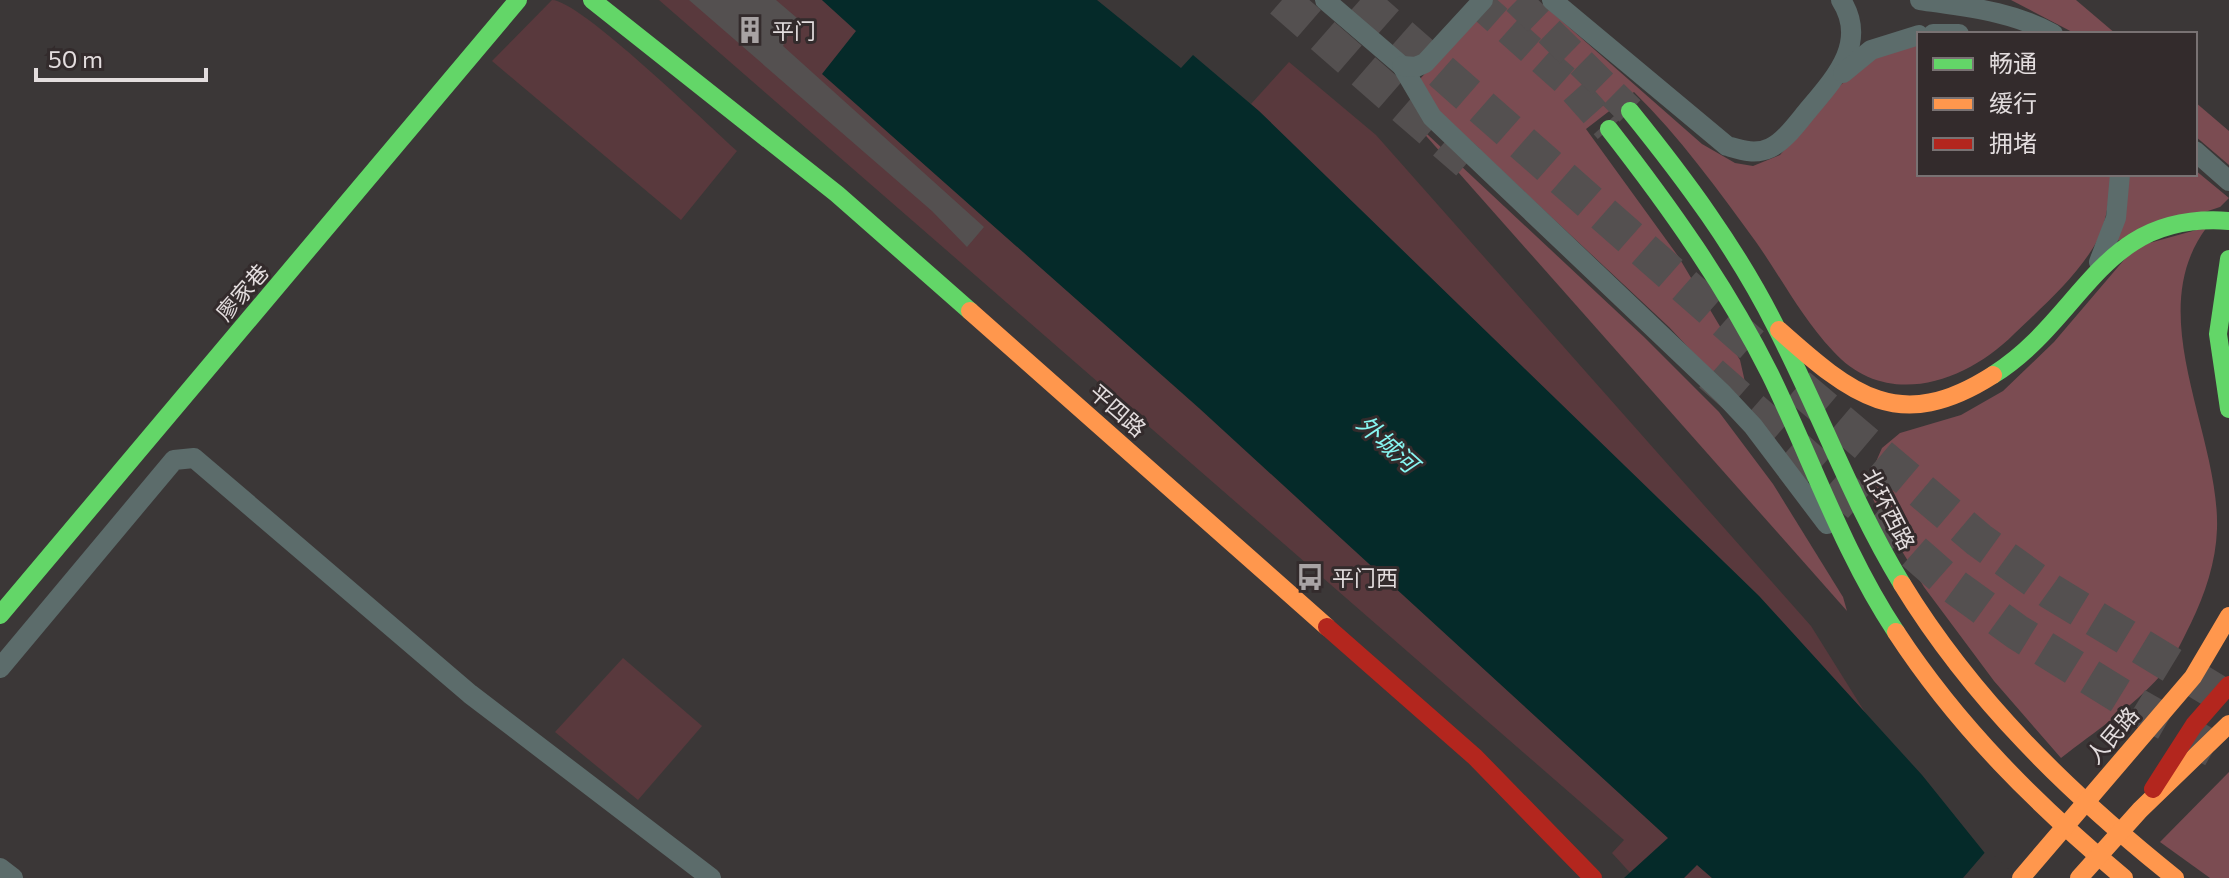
<svg xmlns="http://www.w3.org/2000/svg" width="2229" height="878" font-family="Commissioner,'Noto Sans SC',sans-serif">
  <rect width="100%" height="100%" fill="#3b3737"/>
  <g fill="#59393d">
    <path d="M552,0C580,0 709,126 737,151L681,220L492,61Z"/>
    <polygon points="659,0 822,0 857,31 823,74 1199,408 1712,878 1635,878 1612,853 1624,840"/>
    <polygon points="1289,62 1376,135 1811,626 1866,714 1759,596 1251,104"/>
    <polygon points="623,658 702,726 638,800 555,732"/>
  </g>
  <g fill="#7b4c52">
    <path d="M1491,0H1534L1546,7L1702,144L1735,163L1753,166L1780,155L1832,93L1869,59L1919,42V174H2111C2109,195 2108,219 2098,239C2080,274 2042,307 2014,334C1965,383 1886,410 1833,351C1802,318 1782,279 1756,242C1719,191 1679,136 1634,92L1586,129L1678,256L1740,360L1745,382L1742,391L1733,395L1669,327L1437,110L1420,79Z"/>
    <polygon points="2011,0 2076,0 2116,34 2076,34"/>
    <polygon points="2195,102 2229,131 2229,165 2195,136"/>
    <polygon points="1412,120 1644,337 1719,412 1773,484 1843,597 1847,611"/>
    <polygon points="2195,170 2229,198 2220,207 2117,241 2128,174 2195,174"/>
    <path d="M2207,227C2141,314 2220,433 2217,529C2216,562 2205,594 2191,623C2182,641 2173,661 2160,676C2133,707 2094,732 2061,758L1994,681L1924,587L1884,522L1873,499L1871,473L1882,448L1900,433L1961,415L2003,391L2054,342L2135,247Z"/>
    <polygon points="2229,772 2229,878 2210,878 2160,842"/>
  </g>
  <polygon fill="#052a29" points="822,0 1097,0 1181,68 1193,55 1259,111 1759,596 1922,775 1988,857 2013,878 1712,878 1697,865 1684,878 1624,878 1668,838 1199,408 822,74 856,31"/>
  <polygon fill="#3b3737" points="1987,850 2016,875 2017,878 1963,878"/>
  <polygon fill="#545050" points="689,0 776,0 797,18 783,46 984,227 967,247 932,211"/>
  <g fill="none" stroke-linecap="round" stroke-linejoin="round">
    <g stroke="#545050" stroke-width="30" stroke-dasharray="30 15" stroke-linecap="butt">
      <polyline points="1475,0 1566,81 1609,129"/>
      <polyline points="1517,0 1630,111"/>
    </g>
    <g stroke="#545050" stroke-width="36" stroke-dasharray="36 18" stroke-linecap="butt">
      <polyline points="1282,0 1468,162"/>
      <polyline points="1360,0 1760,352"/>
      <polyline points="1711,374 1947,581 2017,632 2140,708 2229,758"/>
      <polyline points="1798,386 1979,540 2050,591 2221,695"/>
    </g>
    <g stroke="#5c6c6b" stroke-width="20">
      <polyline points="1325,0 1402,66 1432,117 1723,394 1753,426 1827,524"/>
      <path d="M1552,0L1727,146C1741,150 1755,155 1770,148C1785,141 1798,122 1809,109C1836,77 1868,42 1841,0"/>
      <path d="M1920,0C1966,7 2012,11 2053,34"/>
      <polyline points="1933,34 1959,34"/>
      <polyline points="1402,66 1416,67 1425,63 1483,0"/>
      <polyline points="1843,73 1871,50 1919,35"/>
      <polyline points="2195,151 2229,181"/>
      <polyline points="2099,262 2116,218 2120,174"/>
      <polyline points="0,668 174,460 194,458 470,694 711,878"/>
      <polyline points="0,868 13,878"/>
    </g>
    <g stroke="#63d668" stroke-width="18">
      <polyline points="592,0 837,194 970,311"/>
      <path d="M1630,111C1685,179 1737,249 1776,327C1820,412 1852,502 1902,584"/>
      <path d="M1609,129C1669,206 1726,286 1770,374C1812,460 1843,552 1896,632"/>
      <polyline points="2229,259 2218,334 2229,409"/>
      <path d="M1993,375C2085,317 2100,211 2229,221"/>
      <polyline points="0,615 518,0"/>
    </g>
    <g stroke="#ff974d" stroke-width="18">
      <polyline points="970,311 1327,627"/>
      <path d="M1779,330C1852,395 1899,435 1993,375"/>
      <path d="M1902,584C1973,700 2069,793 2175,878"/>
      <path d="M1896,632C1958,727 2037,805 2124,878"/>
      <polyline points="2021,878 2193,677 2229,616"/>
      <polyline points="2079,878 2140,810 2229,724"/>
    </g>
    <g stroke="#b3261e" stroke-width="18">
      <polyline points="1327,627 1475,757 1593,878"/>
      <polyline points="2153,789 2194,725 2229,685"/>
    </g>
  </g>
  <defs>
    <g id="building-bare" transform="scale(2.16)"><path d="M-4-6H4V6H1V3H-1V6H-4ZM-2.5-4.3h1.7v1.8h-1.7ZM.8-4.3h1.7v1.8H.8ZM-2.5-1h1.7V.8h-1.7ZM.8-1h1.7V.8H.8Z" fill="#a8a3a4" stroke="#332b2c" stroke-width="2.5" paint-order="stroke"/></g>
    <g id="bus-bare" transform="scale(2.16)"><path d="M-5-6H5V4H4V6H2V4H-2V6H-4V4H-5ZM-3.5-4V0h7V-4ZM-3.5 1.2v1.5H-2V1.2ZM2 1.2v1.5H3.5V1.2Z" fill="#a8a3a4" stroke="#332b2c" stroke-width="2.5" paint-order="stroke"/></g>
  </defs>
  <g fill-rule="evenodd">
    <use href="#building-bare" x="750" y="30"/>
    <use href="#bus-bare" x="1310" y="577"/>
  </g>
  <g text-anchor="middle" dominant-baseline="central" stroke-width="6" stroke-linejoin="round" paint-order="stroke">
    <g font-size="22" fill="#e3ddde" stroke="#332b2c" text-anchor="start">
      <text x="772" y="30">平门</text>
      <text x="1332" y="577">平门西</text>
    </g>
    <g font-size="22" fill="#e3ddde" stroke="#332b2c">
      <text transform="translate(242 292) rotate(-49)">廖家巷</text>
      <text transform="translate(1118 410) rotate(41)">平四路</text>
      <text transform="translate(1889 509) rotate(63)">北环西路</text>
      <text transform="translate(2112 735) rotate(-49)">人民路</text>
    </g>
    <g font-size="24" font-style="italic" fill="#87f6f2" stroke="#332b2c">
      <text transform="translate(1388 443) rotate(42)">外城河</text>
    </g>
  </g>
  <rect x="1917" y="32" width="280" height="144" fill="#332b2c" stroke="#797273" stroke-width="2"/>
  <rect x="1933" y="58" width="40" height="12" fill="#63d668" stroke="#797273" stroke-width="2"/>
  <text x="1989" y="72" font-size="24" fill="#e3ddde">畅通</text>
  <rect x="1933" y="98" width="40" height="12" fill="#ff974d" stroke="#797273" stroke-width="2"/>
  <text x="1989" y="112" font-size="24" fill="#e3ddde">缓行</text>
  <rect x="1933" y="138" width="40" height="12" fill="#b3261e" stroke="#797273" stroke-width="2"/>
  <text x="1989" y="152" font-size="24" fill="#e3ddde">拥堵</text>
  <path d="M36 68v12h170v-12" fill="none" stroke="#e3ddde" stroke-width="4"/>
  <text x="48" y="68" font-size="24" fill="#e3ddde" stroke="#332b2c" stroke-width="6" paint-order="stroke">50 m</text>
</svg>
